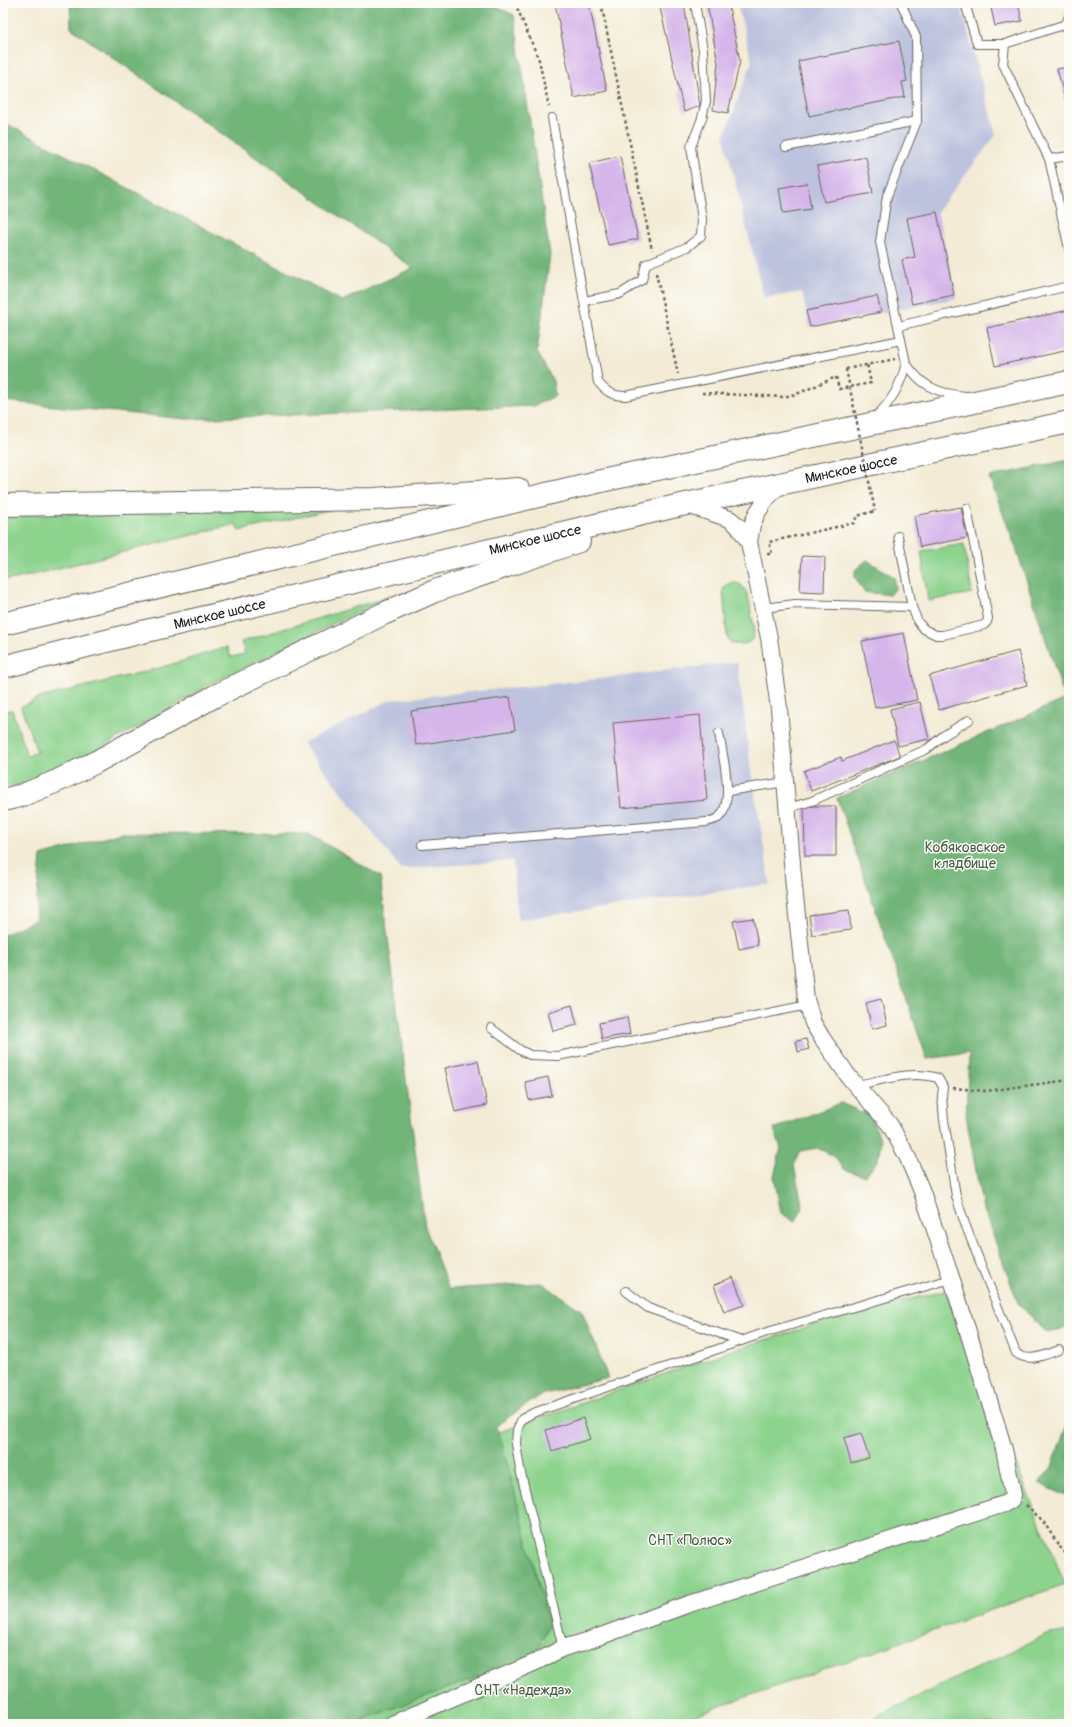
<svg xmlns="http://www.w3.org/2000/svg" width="1072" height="1727" font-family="Pangolin,sans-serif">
  <rect width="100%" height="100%" fill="#fdfcf7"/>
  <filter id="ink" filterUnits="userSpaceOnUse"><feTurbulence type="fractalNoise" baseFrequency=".025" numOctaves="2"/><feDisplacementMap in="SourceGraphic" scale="8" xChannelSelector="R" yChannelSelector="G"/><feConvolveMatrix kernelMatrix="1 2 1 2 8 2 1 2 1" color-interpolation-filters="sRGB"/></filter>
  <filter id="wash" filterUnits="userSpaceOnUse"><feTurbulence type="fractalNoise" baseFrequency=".012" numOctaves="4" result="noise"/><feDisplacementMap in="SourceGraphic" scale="16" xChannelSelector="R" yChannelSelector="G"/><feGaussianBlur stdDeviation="0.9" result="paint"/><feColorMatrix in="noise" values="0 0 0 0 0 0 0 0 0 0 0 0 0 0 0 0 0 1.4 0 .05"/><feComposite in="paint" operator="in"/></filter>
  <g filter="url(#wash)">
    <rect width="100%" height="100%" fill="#f3ebd5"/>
    <g fill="#bdc3de">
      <polygon points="737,3 960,3 996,135 937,212 957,298 810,327 802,292 764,298 724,137 752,62"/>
      <polygon points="737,662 752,776 770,884 518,920 513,861 401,869 303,743 390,700 599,679"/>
    </g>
    <g fill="#8dd38e" stroke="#547855">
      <polygon points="333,509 239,531 236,524 15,579 3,580 3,515"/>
      <polygon points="964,544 972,593 928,601 921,551"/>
      <path d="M730,583C735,583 739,583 742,586C749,593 750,605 751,613C752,619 755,626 754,632C754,645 740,646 730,643L727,637L723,591L724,587Z"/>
      <polygon points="391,596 212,683 153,719 66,766 23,784 3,787 3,711 12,710 27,756 37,752 21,707 39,698 163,667 227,647 231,657 245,654 241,642"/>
      <polygon points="945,1291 1065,1584 670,1724 353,1724 545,1642 531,1596 497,1433 732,1350 859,1311"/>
      <polygon points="1069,1631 1069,1724 861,1724 1045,1635"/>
    </g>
    <g fill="#72b579" stroke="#47684a">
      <polygon points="70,3 487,3 514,15 550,255 537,352 553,381 555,396 534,406 186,419 3,401 3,122 342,301 413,268 71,28"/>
      <polygon points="1069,460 1069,1327 1047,1333 1018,1303 982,1205 966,1115 969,1053 927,1059 837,798 1065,699 1016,548 989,477"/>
      <polygon points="867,560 894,577 896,588 890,595 864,592 855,577 855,570"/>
      <polygon points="121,833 309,834 380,876 425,1227 449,1289 542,1283 582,1311 608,1378 541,1395 497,1425 549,1624 535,1656 350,1724 3,1724 3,935 35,920 41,856"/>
      <polygon points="841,1103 870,1116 881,1140 878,1160 865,1176 845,1170 832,1155 817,1148 800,1151 794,1166 803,1208 795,1222 781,1213 774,1176 781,1148 774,1129"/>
      <polygon points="1069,1420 1069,1497 1038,1483 1051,1469"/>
    </g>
    <g id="blocks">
      <g fill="#d6b6ea">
        <polygon points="555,3 589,3 607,91 574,98"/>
        <polygon points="659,3 684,3 700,106 684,112"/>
        <polygon points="707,3 728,3 740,61 728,113 713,110 718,63"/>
        <polygon points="990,3 1018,3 1022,21 995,26"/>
        <polygon points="899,41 907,81 902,82 905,97 809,116 798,61"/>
        <polygon points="1069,67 1069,106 1067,106 1057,69"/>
        <polygon points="620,156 638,239 608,245 589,163"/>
        <polygon points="866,157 873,193 824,202 817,166"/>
        <polygon points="807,183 811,209 783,213 779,188"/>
        <polygon points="937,212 954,295 912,304 902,260 915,257 907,218"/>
        <polygon points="877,296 881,312 810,327 806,311"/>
        <polygon points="1069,310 1069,350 995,366 987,328"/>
        <polygon points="961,507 967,538 920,547 914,516"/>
        <polygon points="802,556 825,557 824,592 800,591"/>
        <polygon points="904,633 917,700 875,708 862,641"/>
        <polygon points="1018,651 1027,685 939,710 929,676"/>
        <polygon points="510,697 515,730 416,745 411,711"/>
        <polygon points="920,702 929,739 898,746 890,709"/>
        <polygon points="700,715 707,800 621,808 613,723"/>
        <polygon points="894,740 900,756 811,791 804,771 841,757 842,761"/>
        <polygon points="804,806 836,806 836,856 805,856"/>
        <polygon points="849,910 851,930 812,935 809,915"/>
        <polygon points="753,918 758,945 739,949 733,921"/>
        <polygon points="881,999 887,1025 872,1029 866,1003"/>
        <polygon points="572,1005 577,1025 553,1031 548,1012"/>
        <polygon points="627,1017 630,1034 602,1039 599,1023"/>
        <polygon points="806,1039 809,1049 798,1052 796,1041"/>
        <polygon points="478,1061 487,1105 455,1112 445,1068"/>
        <polygon points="548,1077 552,1096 529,1100 525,1082"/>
        <polygon points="733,1277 744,1305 724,1312 714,1285"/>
        <polygon points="583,1418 590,1439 552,1451 546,1430"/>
        <polygon points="861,1433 869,1458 851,1463 844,1438"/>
      </g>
    </g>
  </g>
  <g filter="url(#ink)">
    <use href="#blocks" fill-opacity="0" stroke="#67645d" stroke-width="1"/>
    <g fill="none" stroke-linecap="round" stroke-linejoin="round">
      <g stroke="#67645d" stroke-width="10">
        <g id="service">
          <path d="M901,3L916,37L917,121L887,196L880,242L906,363C921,386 938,394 966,396"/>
          <polyline points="965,3 977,44 1005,44"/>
          <polyline points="1069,16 1066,24 1005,44 1003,64 1049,159 1069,156"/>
          <path d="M552,118L598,382C606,392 613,396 625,396L901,340"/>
          <polyline points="786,147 917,121"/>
          <polyline points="1049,159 1069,249"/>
          <polyline points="584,301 620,294 642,280 646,264 687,247 701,236 702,219 691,147 702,118 706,101 703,50 695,3"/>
          <polyline points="898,326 1069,286"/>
          <path d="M875,417C892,402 901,385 906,363"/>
          <polyline points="898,536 912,607 918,622 924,629 936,635 943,635 984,625 987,622 988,618 967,508"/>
          <polyline points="763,608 795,604 912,607"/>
          <polyline points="728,791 786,782"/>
          <polyline points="788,808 812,801 927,749 943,736 969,720"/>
          <path d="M422,845L706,822C710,821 715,820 718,818C736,804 722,753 719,733"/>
          <polyline points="491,1028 520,1050 530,1055 558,1056 808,1005"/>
          <path d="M857,1085C884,1080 911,1070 938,1078L943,1087L942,1096L944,1120L956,1196L965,1224L1016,1353C1028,1363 1045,1355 1059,1350"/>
          <polyline points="626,1291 648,1308 741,1341"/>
          <polyline points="563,1648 520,1469 516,1444 517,1430 522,1419 533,1413 767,1332 951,1279"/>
        </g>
      </g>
      <g stroke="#67645d" stroke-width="18">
        <g id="minor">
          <polyline points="687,505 730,519 738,526 749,542"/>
          <polyline points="392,1724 536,1662 563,1648 587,1641 689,1604 1004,1504 1011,1500 1013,1495 1004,1449 954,1286 921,1189 907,1156 890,1125 849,1077 822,1038 813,1023 806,999 794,887 779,708 769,638 749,542 752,525 757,513 767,498 782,483"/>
        </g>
      </g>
      <g stroke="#67645d" stroke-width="24">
        <g id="trunk">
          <polyline points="3,505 374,499 518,489"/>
          <polyline points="3,624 601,481 1069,382"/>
          <path id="s1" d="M3,667L142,632L672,507L1069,422"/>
          <polyline points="3,800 23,795 57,781 96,762 215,696 383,614 435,591 579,541"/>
        </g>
      </g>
      <g stroke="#67645d" stroke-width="2.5" stroke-dasharray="3 3" stroke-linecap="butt">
        <polyline points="515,3 539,60 549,107"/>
        <polyline points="601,3 652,250"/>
        <polyline points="656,273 678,374"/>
        <polyline points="846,369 895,359"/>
        <polyline points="702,393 784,397 799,393 836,377 839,389 871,383 867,364"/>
        <polyline points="767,554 772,554 769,542 854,523 857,516 875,511"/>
        <polyline points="953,1088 986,1091 1069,1080"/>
        <polyline points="1026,1505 1043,1521 1059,1546 1069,1557"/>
      </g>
      <use href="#service" stroke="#fff" stroke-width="8"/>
      <use href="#minor" stroke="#fff" stroke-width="16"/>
      <use href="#trunk" stroke="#fff" stroke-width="22"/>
      <polyline stroke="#67645d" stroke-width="2.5" stroke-dasharray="3 3" stroke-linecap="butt" points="846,369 875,511"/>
    </g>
  </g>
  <g text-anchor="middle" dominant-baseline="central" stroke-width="3" stroke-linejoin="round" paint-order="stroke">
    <g font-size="14" fill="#1c1c1c" stroke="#fdfcf7">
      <text stroke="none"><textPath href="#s1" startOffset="871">Минское шоссе</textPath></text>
      <text stroke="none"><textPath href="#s1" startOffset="547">Минское шоссе</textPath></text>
      <text stroke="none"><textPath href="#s1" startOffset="223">Минское шоссе</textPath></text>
    </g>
    <g font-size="14" fill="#445c44" stroke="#fdfcf7">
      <text x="965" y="847">Кобяковское<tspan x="965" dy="16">кладбище</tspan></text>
      <text x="690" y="1540">СНТ «Полюс»</text>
      <text x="523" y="1690">СНТ «Надежда»</text>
    </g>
  </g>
  <rect width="1072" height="1727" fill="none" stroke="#fdfcf7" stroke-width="16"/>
</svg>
